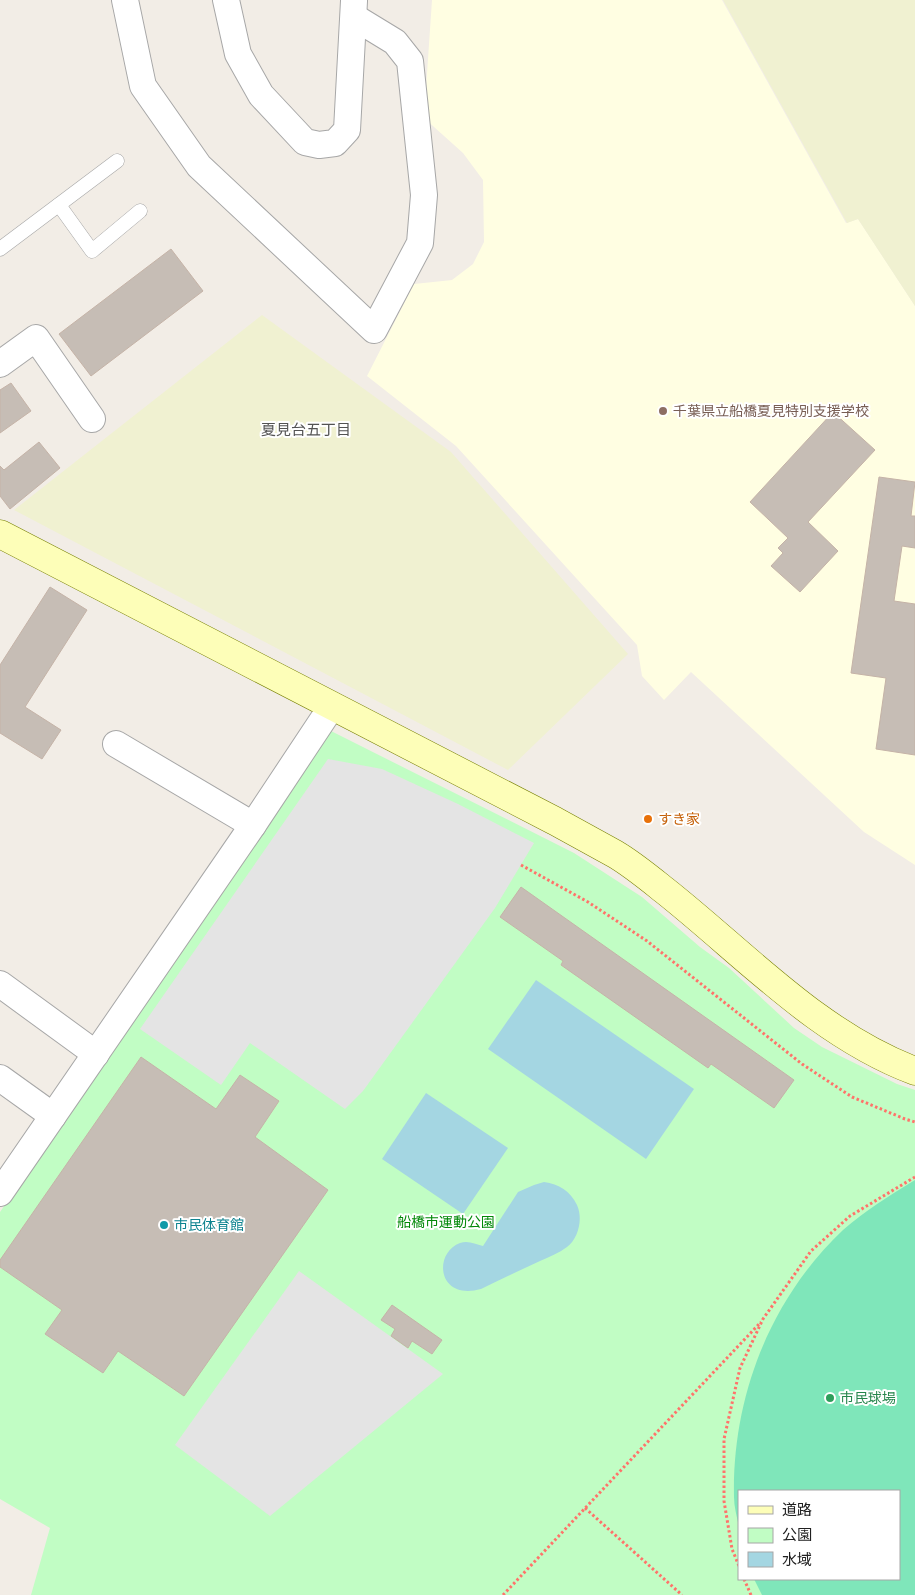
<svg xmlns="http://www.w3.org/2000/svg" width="915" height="1595" font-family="'Varela Round','Noto Sans JP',sans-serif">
  <rect width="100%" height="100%" fill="#f2ede6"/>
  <polygon fill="#fffee2" points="432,0 722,0 846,223 858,219 915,306 915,865 864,832 691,672 664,700 642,676 637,645 456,446 367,376 414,284 452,280 473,264 484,242 483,180 463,153 424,118"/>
  <g fill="#f0f1d1">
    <polygon points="723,0 915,0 915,306 858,219 847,223"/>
    <polygon points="262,315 451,452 628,654 508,770 14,510"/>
  </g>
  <path fill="#c1fdc4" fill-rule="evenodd" d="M331,731L574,853L642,897L700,947L729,968L794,1028L822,1047L897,1084L915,1090V1595H31L50,1528L0,1499V1212ZM739,1491H899V1579H739Z"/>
  <path fill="#7fe6ba" d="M915,1180V1595H762L754,1579H899V1491H739V1527C737,1517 734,1507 734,1497C732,1397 770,1299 843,1230C865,1211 890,1195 915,1180Z"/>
  <g fill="#e4e4e4">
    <polygon points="328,759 382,769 458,804 534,843 495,908 363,1091 345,1109 250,1043 221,1085 140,1029"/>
    <polygon points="299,1271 443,1374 270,1516 175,1445"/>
  </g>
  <g fill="#a4d6e2">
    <polygon points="536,980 694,1089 646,1159 488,1049"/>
    <polygon points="426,1093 508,1148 463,1214 382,1159"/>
    <path d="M544,1182C559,1184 570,1191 577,1205C583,1218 579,1238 567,1247C559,1253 549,1257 540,1261C520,1270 500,1280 481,1289C437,1301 433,1253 460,1243C468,1240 475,1244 483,1246L518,1192L534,1185Z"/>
  </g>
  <g fill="#c6bdb5" stroke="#c5b3a7">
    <polygon points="171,249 203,291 91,376 59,334"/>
    <polygon points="11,383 31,411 0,433 0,390"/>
    <polygon points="833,412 875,450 808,522 838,551 800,592 771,566 783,553 778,548 788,538 750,502"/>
    <polygon points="39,442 60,468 10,509 0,496 0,466 4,470"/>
    <polygon points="879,477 915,482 911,516 915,516 915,548 902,546 894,601 915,604 915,755 876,749 886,678 851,673"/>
    <polygon points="50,587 87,610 25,707 61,730 42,759 0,733 0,665"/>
    <polygon points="521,887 794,1080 774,1108 711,1064 708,1068 561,965 563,961 500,917"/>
    <polygon points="141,1057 216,1109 240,1075 279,1101 255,1137 328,1190 184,1396 118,1351 103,1373 45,1334 62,1310 0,1267 0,1260"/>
    <polygon points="392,1305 442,1340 432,1354 412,1341 408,1348 391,1336 395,1329 381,1320"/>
  </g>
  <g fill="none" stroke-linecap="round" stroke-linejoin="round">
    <g stroke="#a7a7a7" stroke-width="15">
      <g id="lane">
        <polyline points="59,205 92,251 140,211"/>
        <polyline points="0,249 117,161"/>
      </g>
    </g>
    <g stroke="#a7a7a7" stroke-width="28">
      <g id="street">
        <polyline points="125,0 143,86 199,166 374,330 420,243 424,195 410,61 395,42 354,17"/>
        <polyline points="226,0 238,54 261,95 305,142 319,145 335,143 347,130 354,1"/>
        <polyline points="0,364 36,338 92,419"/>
        <polyline points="116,744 253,825"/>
        <polyline points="0,984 96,1054"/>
        <polyline points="0,1078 53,1116"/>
        <polyline points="0,1193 253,825 332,706"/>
      </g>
    </g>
    <g stroke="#767f00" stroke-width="29">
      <path id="secondary" d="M0,534L555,821C575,832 595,843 615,854C632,864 649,878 664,890C745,954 817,1034 915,1071"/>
    </g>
    <g stroke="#ff736a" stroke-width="3" stroke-dasharray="2.5 2.5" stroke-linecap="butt">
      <polyline points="521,865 588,902 647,941 802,1064 852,1097 905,1119 915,1122"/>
      <polyline points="585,1508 682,1595"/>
      <polyline points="739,1566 732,1549 724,1501 724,1439 740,1368 763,1319 811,1251 850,1216 915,1177"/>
      <polyline points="744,1579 751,1595"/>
      <polyline points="503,1595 761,1322"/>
    </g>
    <use href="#lane" stroke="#fff" stroke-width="14"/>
    <use href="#street" stroke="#fff" stroke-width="26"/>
    <use href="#secondary" stroke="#fdfeb8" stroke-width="28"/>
  </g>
  <circle fill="#8d6e63" stroke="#fff" stroke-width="2" cx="663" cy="411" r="5"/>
  <circle fill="#e8710a" stroke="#fff" stroke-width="2" cx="648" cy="819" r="5"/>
  <circle fill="#0f9aa8" stroke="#fff" stroke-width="2" cx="164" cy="1225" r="5"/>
  <circle fill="#2e9e5b" stroke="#fff" stroke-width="2" cx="830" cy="1398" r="5"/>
  <g text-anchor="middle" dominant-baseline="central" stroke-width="4" stroke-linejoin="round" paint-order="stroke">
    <g font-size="14" fill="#785e54" stroke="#fff" text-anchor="start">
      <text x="673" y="411">千葉県立船橋夏見特別支援学校</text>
    </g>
    <g font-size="14" fill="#c56008" stroke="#fff" text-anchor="start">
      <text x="658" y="819">すき家</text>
    </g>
    <g font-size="14" fill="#038909" stroke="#fff">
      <text x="446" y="1222">船橋市運動公園</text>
    </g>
    <g font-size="14" fill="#0d838f" stroke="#fff" text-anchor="start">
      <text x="174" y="1225">市民体育館</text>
    </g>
    <g font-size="14" fill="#27864d" stroke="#fff" text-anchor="start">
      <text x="840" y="1398">市民球場</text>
    </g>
    <g font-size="15" fill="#535353" stroke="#fff">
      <text x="306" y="430">夏見台五丁目</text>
    </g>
  </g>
  <rect x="738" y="1490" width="162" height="90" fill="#ffffff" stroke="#a6a6a6"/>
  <rect x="748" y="1506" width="25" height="8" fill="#fdfeb8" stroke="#a6a6a6"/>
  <text x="782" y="1515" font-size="15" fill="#202020">道路</text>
  <rect x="748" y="1528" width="25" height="15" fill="#c1fdc4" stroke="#a6a6a6"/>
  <text x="782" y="1540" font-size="15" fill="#202020">公園</text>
  <rect x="748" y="1552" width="25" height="15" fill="#a4d6e2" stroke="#a6a6a6"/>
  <text x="782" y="1565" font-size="15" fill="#202020">水域</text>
</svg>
